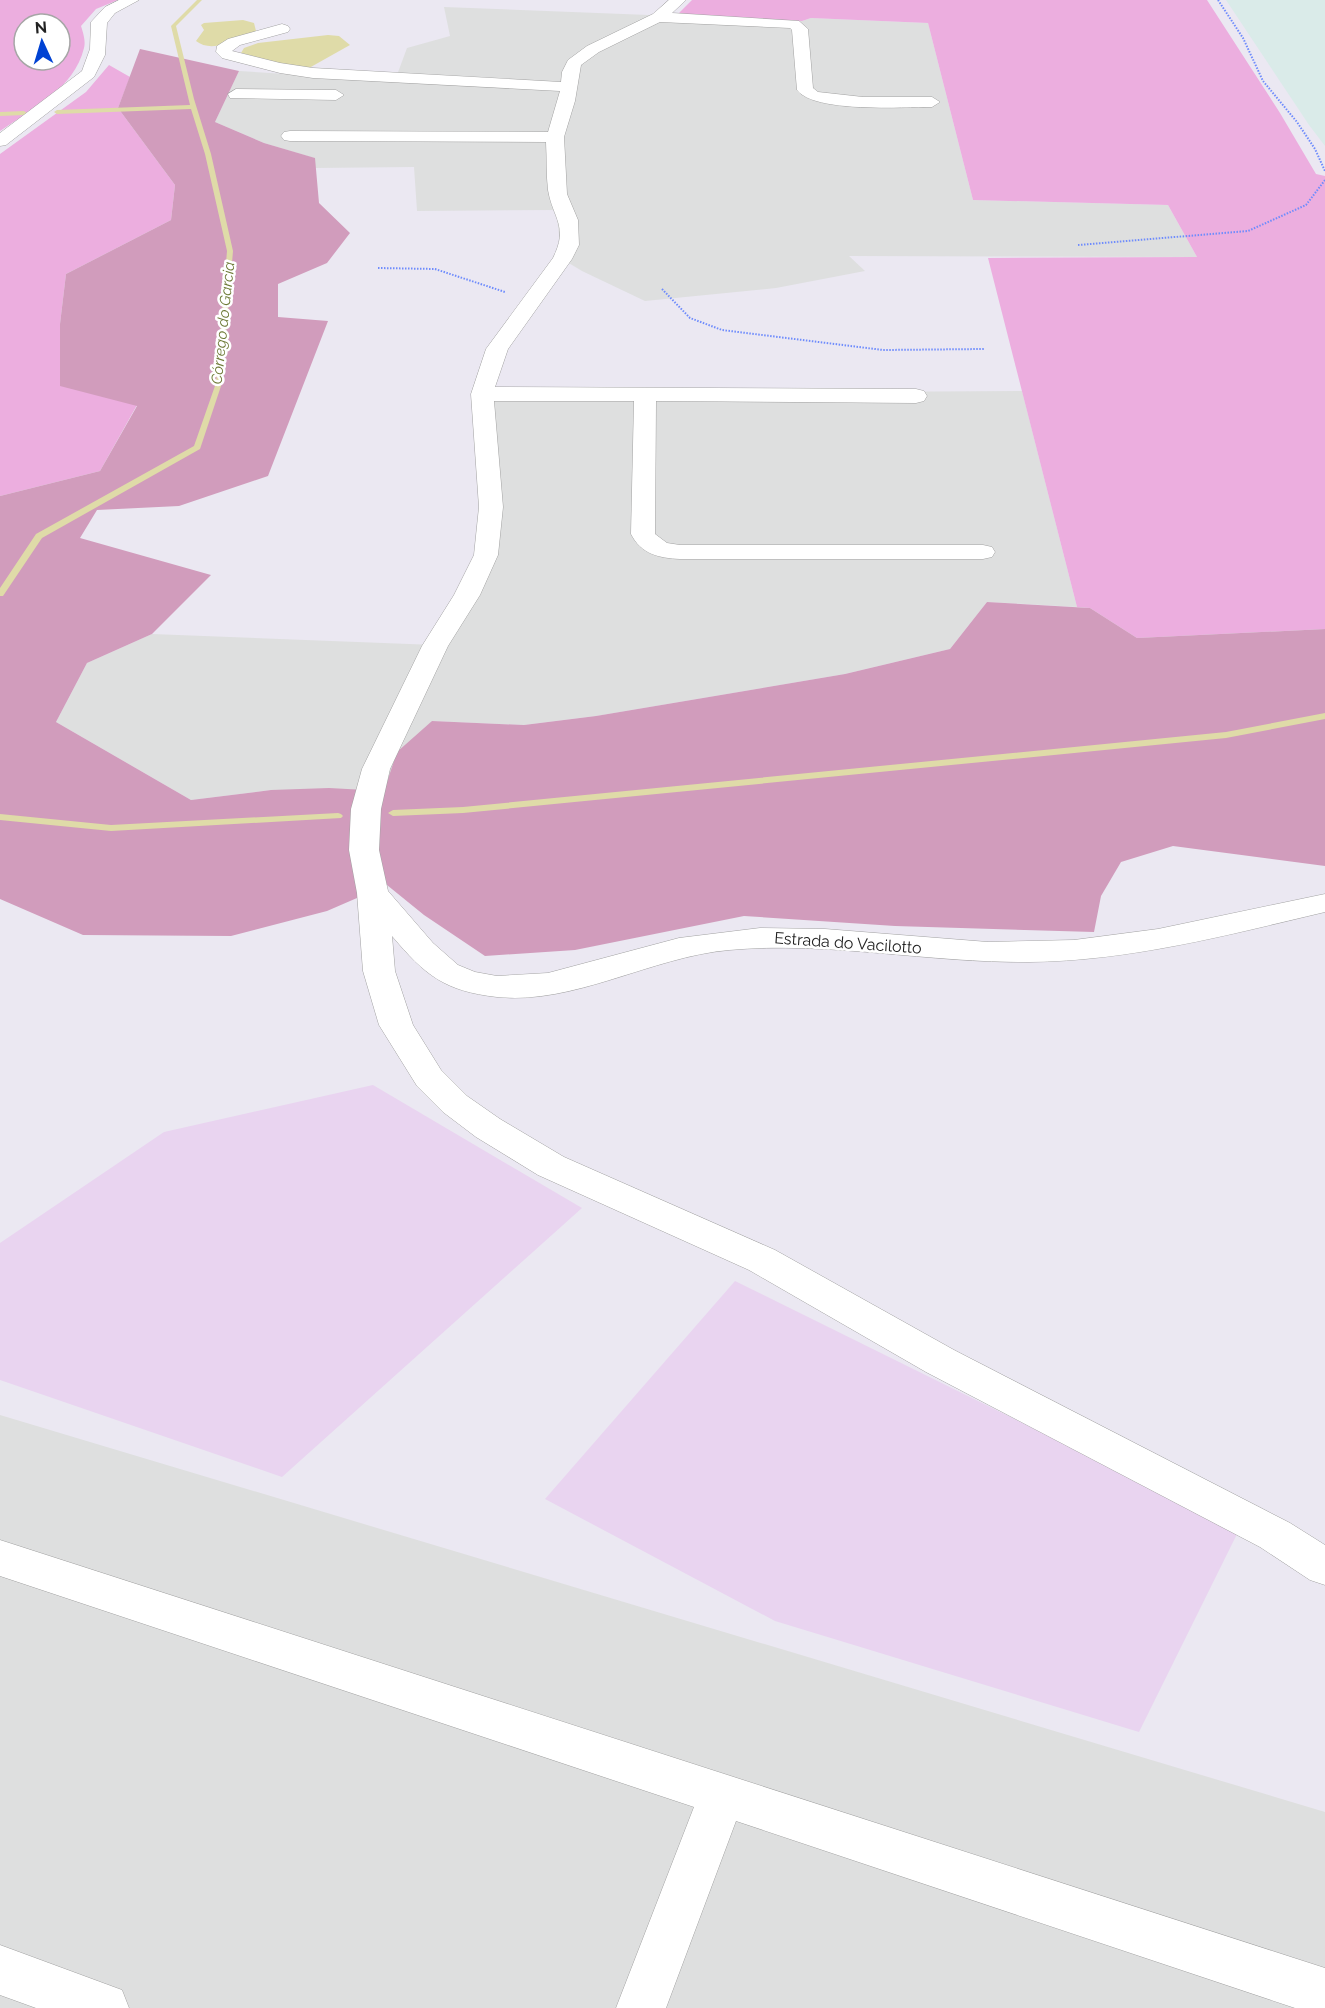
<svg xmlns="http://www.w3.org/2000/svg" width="1325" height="2008" font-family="Raleway,sans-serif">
  <rect width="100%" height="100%" fill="#ebe8f2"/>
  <g fill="#dedfdf">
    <polygon points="444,7 802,21 811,18 928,23 973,200 1168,205 1197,257 849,256 865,271 776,288 645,301 582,271 562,259 556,210 417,211 414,167 315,168 314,158 264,143 215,122 239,71 302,75 397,75 407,48 450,36"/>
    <polygon points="1022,391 1077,607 987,602 950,649 845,674 596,716 524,725 432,721 385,791 271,790 191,800 56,722 87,663 152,634 435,645 486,555 482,394"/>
    <polygon points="0,1415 1325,1812 1325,2008 0,2008"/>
  </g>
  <polygon fill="#daebe9" points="1226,0 1325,0 1325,146 1309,125"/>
  <g fill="#e9d4f0">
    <polygon points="373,1085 582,1208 282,1477 0,1380 0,1243 164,1132"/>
    <polygon points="735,1281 1239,1530 1139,1732 775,1621 545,1499"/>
  </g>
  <g fill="#ecaedf" fill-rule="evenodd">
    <path d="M0,0H118L96,9L81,26C83,32 86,42 84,48C74,89 32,109 0,131ZM24,24H60V60H24Z"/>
    <polygon points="692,0 1207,0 1280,113 1316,174 1325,176 1325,629 1137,638 1090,608 1077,607 988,258 1197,257 1168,205 973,200 928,23 811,18 802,21 676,16"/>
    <polygon points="109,65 130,77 118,108 175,185 171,220 66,274 60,324 60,385 137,405 100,471 0,496 0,154 86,92"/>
  </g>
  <polygon fill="#d19cbc" points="140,49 239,71 215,122 264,143 315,158 319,203 350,233 327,263 278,284 278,317 328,321 268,476 179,506 97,510 80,538 211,575 152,634 87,663 56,722 191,800 271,790 329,788 384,791 397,752 432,721 524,725 596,716 845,674 950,649 987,602 1090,608 1137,638 1325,629 1325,866 1173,846 1121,862 1101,896 1094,932 895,926 744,916 575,950 485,956 424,915 387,885 327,911 231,936 83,935 0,899 0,496 100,471 137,406 60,386 60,324 66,274 171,220 175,185 118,108"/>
  <g fill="#dfdba8">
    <path d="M243,20L254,23L256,31L254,33C237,39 212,54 196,41L204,30L201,25L204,23Z"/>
    <polygon points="328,35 339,36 350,45 309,68 301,69 241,53 244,48 258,43"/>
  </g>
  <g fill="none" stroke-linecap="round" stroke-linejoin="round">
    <g fill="#dfdba8" fill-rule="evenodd">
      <polygon points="197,0 202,0 176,26 194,99 211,154 233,251 222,383 200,449 42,538 3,596 0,596 0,588 36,534 194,446 216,383 227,251 205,154 191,109 57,114 54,112 57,110 190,105 171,26"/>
      <polygon points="0,112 24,111 27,113 24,115 0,116"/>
      <polygon points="1325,713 1325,719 1226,738 463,813 393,816 388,813 393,810 463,807 1226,732"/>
      <polygon points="338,813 341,814 343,816 341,818 111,831 0,820 0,814 111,825"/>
    </g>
    <g stroke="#a2a2a2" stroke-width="1">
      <g id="minor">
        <polygon points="119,0 139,0 115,13 107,23 105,55 94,77 6,145 0,146 0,133 82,71 90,49 91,22 105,7"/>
        <path d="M669,0H686L672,13L799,21L808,29L813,88L818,92L863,97H932L940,102L932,107C904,107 814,113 797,90L792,30L790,28L660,22L599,52L581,65L575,101L564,137L567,194L578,220L579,245L572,259L508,349L495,387L916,389L924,391L927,396L924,401L916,403L656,401L655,534L667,543L680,545H983L992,547L995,552L992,557L983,559H680C659,558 641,554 631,534L634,401H494L503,507L498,555L480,595L448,646L390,769L381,809L379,850L388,891L433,943L458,965L475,972L497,976L548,973L679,938L760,928L825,929L988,942L1074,940L1158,929L1325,894V912C1228,935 1129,961 1029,962C929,963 829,941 729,950C651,957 574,1005 497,997C444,991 425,975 392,936L395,971L413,1025L441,1070L467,1096L500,1119L564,1157L775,1250L954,1350L1290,1523L1325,1545V1585L1310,1580L1260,1547L926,1372L749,1270L538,1175L476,1137L443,1112L417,1086L379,1025L363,971L357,893L349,850L351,809L362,769L422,646L454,595L474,555L479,507L471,394L486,349L553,258C569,226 553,219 548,190C546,174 547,158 546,142L290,141L284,140L281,136L284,132L290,131L548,132L560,91L313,78L280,73L222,58L216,52L217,46L228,39L282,24L288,26L290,29L288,32L240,45L232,51L280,63L313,68L561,82L562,72L568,60L587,46L653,14Z"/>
        <polygon points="236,89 336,90 344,95 336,100 230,98 228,94"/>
        <polygon points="0,1540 1325,1968 1325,2008 1295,2008 736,1821 666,2008 616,2008 694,1807 0,1576"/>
        <polygon points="0,1945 122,1990 129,2008 36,2008 0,1995"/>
      </g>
    </g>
    <g stroke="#6f8cfc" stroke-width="2" stroke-dasharray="1.5 1.5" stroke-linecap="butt">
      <polyline points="1218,0 1243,38 1263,81 1297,122 1315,149 1325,171"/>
      <polyline points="1078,245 1248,231 1306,205 1325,180"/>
      <polyline points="378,268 435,269 505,292"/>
      <polyline points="662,289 690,318 722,330 883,350 984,349"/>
    </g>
    <use href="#minor" fill="#fff" fill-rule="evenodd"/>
  </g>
  <g text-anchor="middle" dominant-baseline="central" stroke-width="5" stroke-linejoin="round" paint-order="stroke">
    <g font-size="15" font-style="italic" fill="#6e7b37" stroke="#fff">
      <text transform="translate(223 323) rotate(-84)">Córrego do Garcia</text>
    </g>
    <g font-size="16" fill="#212121" stroke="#fff">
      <text transform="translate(848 943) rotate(4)">Estrada do Vacilotto</text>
    </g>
  </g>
  <g transform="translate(42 42) rotate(356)"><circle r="28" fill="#ffffff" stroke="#a6a6a6" stroke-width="1.5"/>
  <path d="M0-4.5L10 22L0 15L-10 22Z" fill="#0042d3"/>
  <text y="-9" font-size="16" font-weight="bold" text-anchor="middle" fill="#212121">N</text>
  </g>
</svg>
